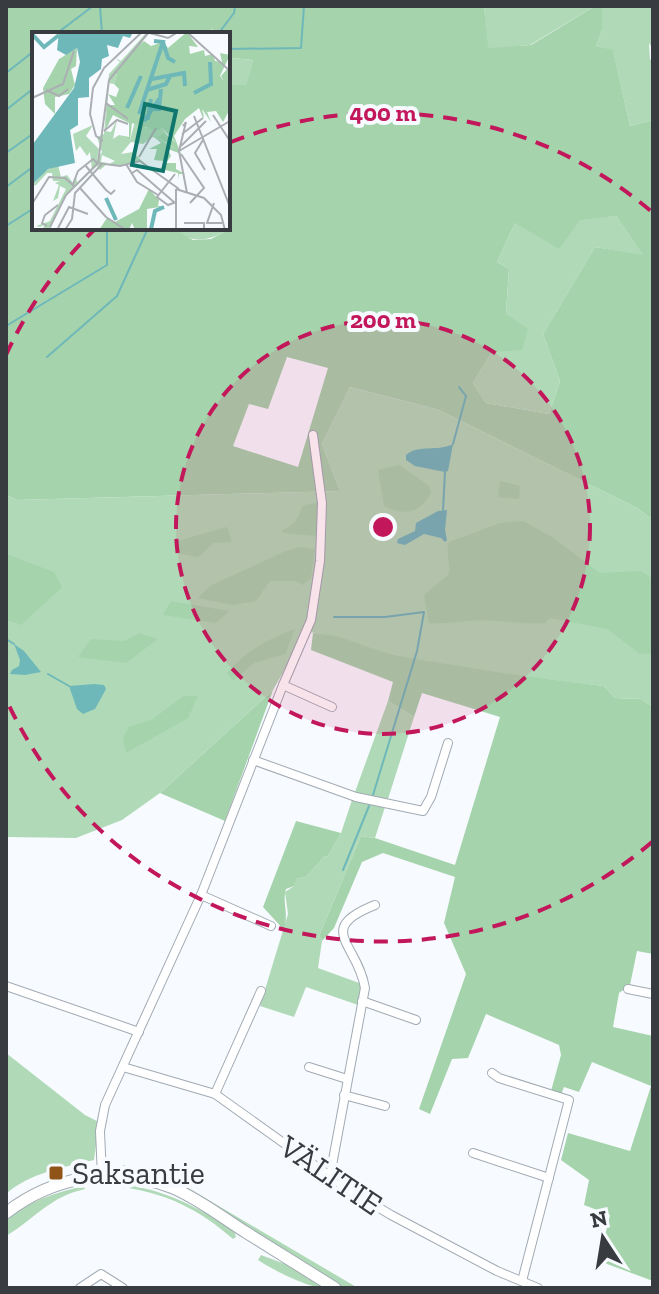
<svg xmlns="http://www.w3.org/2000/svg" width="659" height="1294" font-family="'Zilla Slab',serif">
  <rect width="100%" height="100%" fill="#f7fbff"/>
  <g fill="#b0dab7">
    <polygon points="484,6 595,6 530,45 487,49"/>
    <polygon points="602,6 653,6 653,49 649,43 650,59 653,62 653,120 630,126 613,51 596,46 602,30"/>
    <polygon points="232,58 253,60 246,86 228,85 228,62"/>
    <polygon points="616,216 644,256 595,247 543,334 560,381 549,414 486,403 473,383 492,352 528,330 506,313 509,269 497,262 515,223"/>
    <path d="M172,228H223L224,232C206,242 188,243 172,228Z"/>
    <path d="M350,387L439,410L637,508L653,520V707L641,699L615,698L604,686C534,678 465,669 395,655C363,648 340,634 306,632L273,690L160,793L122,820L76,838L6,837V495L17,500L340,491L322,444Z"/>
    <polygon points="388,701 414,717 388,799 355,792"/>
    <polygon points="352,800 385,807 375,838 361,836 319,936 322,941 318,968 362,984 358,1005 306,987 294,1017 260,1006 288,914 285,892 294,886 295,879 306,877 324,857 328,856 341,833"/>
    <path d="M6,1053L85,1115L99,1122L94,1160C65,1167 29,1173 6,1194Z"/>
    <polygon points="123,1165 141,1168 178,1182 358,1288 343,1288 177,1184 144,1174 122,1171"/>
    <path d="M120,1184C164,1189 197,1207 234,1230L236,1237L233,1239C200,1210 165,1192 120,1187Z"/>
    <path d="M84,1186L85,1189C49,1197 36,1218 6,1236V1220C29,1201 56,1192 84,1186Z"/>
    <path d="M261,1255L285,1264L325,1288C308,1288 273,1270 258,1260Z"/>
  </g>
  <g fill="#a5d3ac" fill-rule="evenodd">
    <path d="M6,6H484L488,48L531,45L595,6H602V30L596,46L613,50L630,126L653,120V520L637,508L439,410L350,387L322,444L340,491L17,500L6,495ZM212,29L214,34H228V62L232,58L253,60L246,85H228V228H223L224,232L211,239L193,240L172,228H34V34H206ZM616,216L643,255L595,247L543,334L560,381L549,414L486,403L473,383L492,352L522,350L528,329L506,313L509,269L497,262L515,223L559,249L580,220ZM287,357L328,368L298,467L233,446L249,404L268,409Z"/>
    <path d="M399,465L429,486L431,493C419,514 404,516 384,506L378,470Z"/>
    <polygon points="500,481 520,486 519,499 498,497"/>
    <path d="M320,502L318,536L283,533L282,530C294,525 299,519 302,506Z"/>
    <path d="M523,521L552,537L600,573L641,571L653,579V654H640L607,629L550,618L545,623C519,625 493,618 467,621C454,622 442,624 429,623L424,595L449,574C451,563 445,553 449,542L500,523Z"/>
    <polygon points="227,527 232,542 214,543 198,557 175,553 174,542"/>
    <polygon points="300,547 315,549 311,578 303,585 295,581 270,581 256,601 232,605 198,598 210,586 286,551"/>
    <polygon points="6,554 54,572 62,587 21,625 6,620"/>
    <polygon points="171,601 229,611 216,623 163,615"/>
    <path d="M295,629L285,654L254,663L233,681L227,673C244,652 270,638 295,629Z"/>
    <polygon points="139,633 158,639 126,663 78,657 91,639 124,641"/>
    <path d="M313,633C343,634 367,649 396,655C465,668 534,678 604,686L615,698L641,699L653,707V954L637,951L630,985L619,993L613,1027L653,1036V1281L599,1261L610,1215L584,1205L589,1180L561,1160L568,1133L630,1151L651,1086L592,1062L579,1092L564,1087L561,1095L551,1091L561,1055L559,1045L486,1014L468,1058L452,1059L430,1114L419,1109L466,974L444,923L455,877L383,853L362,862L334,928L322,941L319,936L361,836L375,838L455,865L500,717L422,693L414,717L388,701L393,682L311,650Z"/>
    <polygon points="273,690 225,821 160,793"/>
    <polygon points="183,696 198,696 188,718 126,753 123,738 129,727 153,719"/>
    <path d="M296,821L341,833L328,856L324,857L306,877L296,879L294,886L286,889C282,903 289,912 284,930L263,907Z"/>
  </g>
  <g fill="#6fb8ba">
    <path d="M453,444L448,471L445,472L415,466L406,460V455C418,444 438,452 453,444Z"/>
    <polygon points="447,510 445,530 447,540 445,542 441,538 424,534 405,545 397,543 398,539 415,531 416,523 438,511"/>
    <polygon points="14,644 24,651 41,672 25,675 10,674 12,670 19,666 20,660"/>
    <polygon points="94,684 104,685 106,689 95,709 83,714 77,709 69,686"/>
  </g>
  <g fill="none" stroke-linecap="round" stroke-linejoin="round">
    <g stroke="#6fb8ba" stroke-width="2">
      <polyline points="100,6 102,34"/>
      <polyline points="56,34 93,6"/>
      <polyline points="218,34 234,13 235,6"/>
      <polyline points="228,49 301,48 304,6"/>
      <polyline points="6,73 34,51"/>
      <polyline points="6,110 34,88"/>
      <polyline points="6,153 34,133"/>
      <polyline points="6,187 34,166"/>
      <polyline points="6,226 34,208"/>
      <polyline points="6,326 107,265 107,228"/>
      <polyline points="47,357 117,296 148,228"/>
      <polyline points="453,444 466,396 459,387"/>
      <polyline points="443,510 445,472"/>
      <polyline points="334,617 385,617 424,612 417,651 373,795"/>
      <polyline points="6,639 14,644"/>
      <polyline points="48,674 69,686"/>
      <polyline points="343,870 369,806"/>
    </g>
    <g stroke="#a1aab3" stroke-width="10">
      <g id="minor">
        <polyline points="283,685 332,707"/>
        <polyline points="253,760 356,797 423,811 431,797 448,743"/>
        <polyline points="201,895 271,926"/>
        <polyline points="6,986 139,1032"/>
        <polyline points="628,989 653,994"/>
        <polyline points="362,1001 416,1020"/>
        <polyline points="123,1067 215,1094 348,1189 391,1215 497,1271 538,1288"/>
        <polyline points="309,1067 347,1079"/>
        <polyline points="492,1073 499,1078 569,1100 522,1281"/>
        <polyline points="215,1094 261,991"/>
        <polyline points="344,1095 385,1106"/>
        <polyline points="473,1153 549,1178"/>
        <path d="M330,1176L365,988C358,944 314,929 375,905"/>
        <polyline points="102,1177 100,1131 105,1105 201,895 283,685 311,620 320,561 322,503 313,435"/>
        <polyline points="80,1288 101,1274 123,1288"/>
      </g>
    </g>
    <g stroke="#a1aab3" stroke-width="13">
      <path id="secondary" d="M6,1213C53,1176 117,1165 173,1188C199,1199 223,1218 247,1233C276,1251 306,1270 335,1288"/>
    </g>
    <use href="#minor" stroke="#fff" stroke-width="8"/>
    <use href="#secondary" stroke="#fff" stroke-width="11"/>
  </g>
  <circle cx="383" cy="527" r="207" fill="#c2185b" fill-opacity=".12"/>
  <g fill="none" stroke="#c2185b" stroke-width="4" stroke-dasharray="14 10">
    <circle cx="383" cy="527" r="207"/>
    <path d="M652 842A414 414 0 0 1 6 699M6 355A414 414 0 0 1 95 229M231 142A414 414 0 0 1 652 212"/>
  </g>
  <rect fill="#915418" stroke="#f7fbff" stroke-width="3" x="48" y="1165" width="16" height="16" rx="4"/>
  <g text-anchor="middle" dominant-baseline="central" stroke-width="8" stroke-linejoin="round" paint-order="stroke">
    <g font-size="32" fill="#383b3f" stroke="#f7fbff" text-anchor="start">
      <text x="72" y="1173">Saksantie</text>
    </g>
    <g font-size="32" fill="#383b3f" stroke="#f7fbff">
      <text transform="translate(331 1175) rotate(34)">VÄLITIE</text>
    </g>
  </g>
  <g transform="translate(32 32)">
    <rect width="198" height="198" fill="#f7fbff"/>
    <path d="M115,0L109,13L80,45L85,42L82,52L77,51L73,99L79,100L85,88L81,107L87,103L98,108L103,89L87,81L108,46L92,40L94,34L103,36L108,26L124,15L134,32L154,24L150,42L161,65H153V51L145,43L139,40L133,47L134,33L130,54L136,53L133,64L120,67L119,89L113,96H130L144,115L121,105L111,112L99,110L89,122L101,120L122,141L107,129L91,134L75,133L83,129L70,123L69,130L76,131L68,138L65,134L34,164L18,195L22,197L11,198L12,193L8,195L4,194L18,189L34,157L28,154L26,166L21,169L27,153L23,151L28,149H21L20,141H15L4,153L0,154L14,138L26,133L29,145L35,143L41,151L44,143L45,151L60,138L58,120L55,124L48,114L44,119L41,102L61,93L54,104L67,117L65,128L70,120L65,105L72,102L77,42L88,30L83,26L89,29Z" fill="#b0dab7"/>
    <path d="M155,0L166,15L157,14L158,22L172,18L173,24L181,22L183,29L190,30L188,21L198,23L188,44L192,49L189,44L196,36L198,77L191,90L184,79L175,80L179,90L170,77L172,85L171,86L167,76L153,87L142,104L149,122L136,117L139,124L134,131H144V137L153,142H147V148L146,141L129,137L132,129L122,128L125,117H117L129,111L121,104L143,116L126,105L132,101L144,111L130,96L117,103L122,98L100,91L98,108L87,103L97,105V91L81,83L73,99L75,73H83L76,62L84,65L87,57L82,52L85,42L79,46L82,40L112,9L119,14L131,10L136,16ZM45,16L44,34L39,37L43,53L37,62L23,65V82L13,72L11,56L27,27ZM117,157L127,168L126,174H134L115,177V198H103L100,191L97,198H67L75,186L83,190L107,177Z" fill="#a5d3ac"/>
    <path d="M27,0H101L98,6L91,4L86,16L75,13L77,24L70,27L69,37L57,46V65L46,66V93L38,98L43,131L16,137L0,153L1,112L42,56L48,30L45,16L34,23L25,18Z" fill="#6fb8ba"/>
    <path fill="none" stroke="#6fb8ba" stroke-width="4" d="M0,2L12,15L27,3M131,10L136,26L143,30M120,47L152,41L153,54M115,58L134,52L138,44M162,61L179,52L178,30M95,76L109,44M122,77H127L129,57M107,82L131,10L122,9M108,88L116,86L119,67M112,89L127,67M74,166L84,188M119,197L123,179L132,175"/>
    <path fill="none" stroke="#abaeb2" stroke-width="2" d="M114,0L136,6L146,0M155,0L198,39M14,58L27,64L36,57M0,66L31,52L42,19M74,71L96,87M181,83L198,109M162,84L198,175M151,94L154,90L147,119L155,161M72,99L85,88L96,92M150,102L171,86M171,108L163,121L173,138M71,109L64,104L58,82L61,56L72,36L110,0M149,114L174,89M147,119L198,89M149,122L172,156L158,171M107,125L124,96M65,131L88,134L108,129L147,157M94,132L105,150L126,163M53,133L74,158L79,162L83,158M100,141L105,138L143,171M143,142L125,165L136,173L144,170M41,152L46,139L61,127L65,131M48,156L74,185L94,198M144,157V198M144,157L172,166L189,183L193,198M182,171L175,191H190M0,172L17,145L33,146L42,154M152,191H172V198M15,194L10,191L13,183L26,173M18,195L34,163L66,131L77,48L117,0M26,196L37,175L56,182M33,198L40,187L43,161L70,132"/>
    <path fill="#0f766e" fill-opacity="0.15" stroke="#0f766e" stroke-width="4" d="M113,72L144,79L131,139L100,133Z"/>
    <rect width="198" height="198" fill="none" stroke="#383b3f" stroke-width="4"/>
  </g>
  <circle cx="383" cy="527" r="12" fill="#c2185b" stroke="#f7fbff" stroke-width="4"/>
  <g font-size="24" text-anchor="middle" font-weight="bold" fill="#c2185b" stroke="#f7fbff" stroke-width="8" stroke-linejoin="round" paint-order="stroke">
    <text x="383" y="121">400 m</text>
    <text x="383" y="328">200 m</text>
  </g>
  <rect width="659" height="1294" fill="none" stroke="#383b3f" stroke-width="16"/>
  <g transform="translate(603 1238) rotate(348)" stroke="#f7fbff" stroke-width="6" paint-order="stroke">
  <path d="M0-6L14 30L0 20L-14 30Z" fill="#383b3f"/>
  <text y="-12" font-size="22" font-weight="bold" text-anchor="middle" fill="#383b3f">N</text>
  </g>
</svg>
